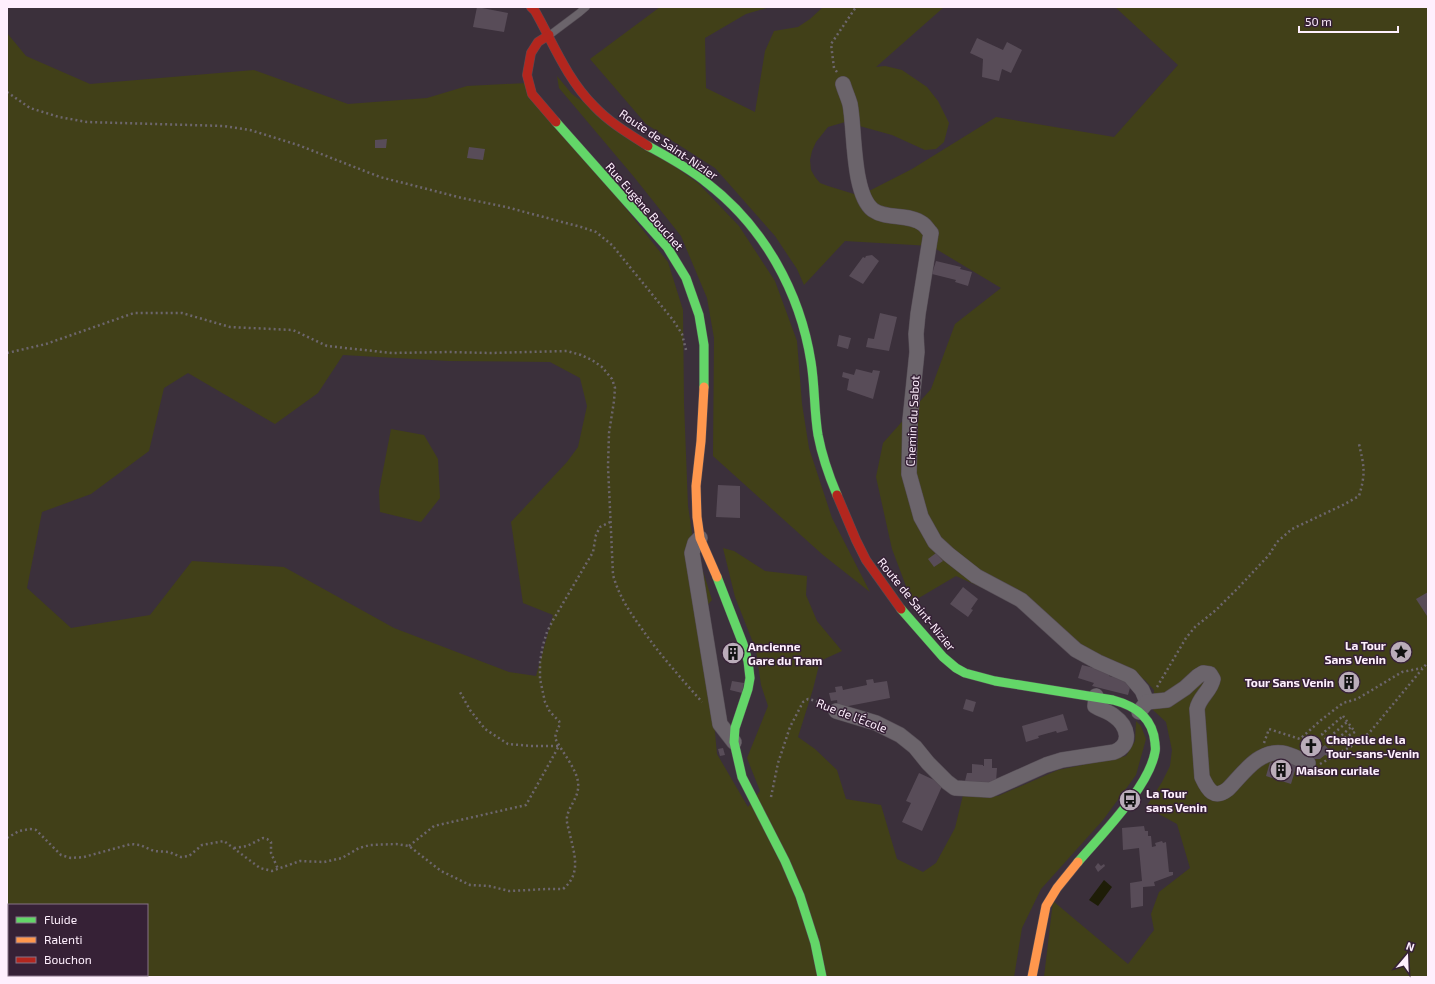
<svg xmlns="http://www.w3.org/2000/svg" width="1435" height="984" font-family="'Exo 2',sans-serif">
  <rect width="100%" height="100%" fill="#3b303b"/>
  <g fill="#414018" fill-rule="evenodd">
    <polygon points="660,7 770,7 746,14 705,38 706,88 755,112 765,51 774,31 798,27 810,19 823,7 944,7 876,67 885,66 902,70 927,87 938,101 949,123 944,142 936,149 925,150 892,135 845,122 828,127 816,142 812,151 810,160 811,170 815,177 820,183 828,186 854,194 869,191 912,169 996,117 1114,137 1178,65 1115,7 1428,7 1428,977 1044,977 1053,901 1128,964 1154,930 1151,914 1159,892 1190,868 1177,824 1146,807 1162,782 1170,766 1172,750 1166,722 1153,710 1154,690 1145,680 1096,655 1020,605 956,576 912,602 892,549 876,477 883,443 931,389 955,324 1001,288 931,246 845,241 804,285 797,269 775,236 715,168 646,124 590,59"/>
    <path d="M7,33L26,56L90,84L254,70L348,104L427,98L467,86L527,83L668,262L683,310L684,403L688,506L693,539L712,600L697,617L713,711L717,754L748,807L760,791L747,758L768,706L761,685L756,650L735,597L723,548L734,551L765,571L807,576L806,595L817,621L842,651L820,661L813,689L798,737L815,749L837,770L846,799L881,805L897,859L923,872L936,863L955,828L963,795L998,796L1058,770L1126,756L1135,741L1136,721L1141,726L1146,739L1136,775L1103,820L1041,889L1022,928L1014,977H7ZM343,355L449,361L550,362L580,378L587,406L578,447L567,462L511,522L523,603L553,615L536,676L509,672L394,628L284,567L192,561L150,615L71,628L27,588L42,512L91,494L149,451L164,388L188,373L275,424L318,393ZM9,905H147V975H9Z"/>
    <polygon points="557,76 572,94 698,183 739,226 775,281 797,341 802,404 809,448 832,518 870,592 823,555 713,456 714,338 707,298 681,236 634,177 559,88"/>
    <polygon points="391,429 424,435 438,459 440,498 421,522 380,512 379,491"/>
  </g>
  <polygon fill="#1e1d07" points="1104,880 1112,887 1098,906 1089,900"/>
  <g fill="#584c58">
    <polygon points="477,7 508,13 504,32 473,27"/>
    <polygon points="977,38 1003,50 1007,42 1022,50 1011,73 1002,69 999,81 982,77 983,59 970,53"/>
    <polygon points="387,139 386,148 375,148 375,140"/>
    <polygon points="469,147 485,149 483,160 467,158"/>
    <polygon points="872,255 879,261 863,284 849,276 863,257 865,258 866,256"/>
    <polygon points="936,261 961,267 960,269 972,272 968,286 955,282 956,280 932,274"/>
    <polygon points="880,313 897,317 889,351 866,347 868,338 874,339"/>
    <polygon points="839,335 851,338 848,349 837,346"/>
    <polygon points="856,369 872,373 873,370 880,371 873,399 847,390 849,379 842,377 843,372 854,375"/>
    <polygon points="718,485 740,486 740,518 716,517"/>
    <polygon points="936,553 943,561 934,567 928,559"/>
    <polygon points="963,587 978,599 971,609 973,610 968,617 950,604"/>
    <polygon points="1428,592 1428,615 1427,616 1416,599"/>
    <polygon points="737,643 742,660 729,663 724,646"/>
    <polygon points="1082,665 1110,672 1109,676 1127,680 1131,684 1128,695 1092,686 1094,683 1078,678"/>
    <polygon points="873,679 874,683 887,681 890,698 838,708 837,700 831,701 829,693 836,692 835,687 842,686 843,690 867,685 866,680"/>
    <polygon points="1350,679 1352,682 1349,685 1346,682"/>
    <polygon points="732,681 744,683 742,693 730,690"/>
    <polygon points="966,699 976,702 973,712 963,709"/>
    <polygon points="1063,714 1068,730 1057,733 1056,731 1038,736 1039,738 1026,742 1022,726"/>
    <polygon points="1310,736 1321,748 1325,745 1333,754 1328,756 1325,755 1320,759 1314,759 1301,745"/>
    <polygon points="723,748 725,755 720,756 718,749"/>
    <polygon points="1281,758 1297,764 1291,784 1266,776 1270,762 1278,765"/>
    <polygon points="984,759 992,759 992,768 997,768 996,782 991,786 964,785 967,773 972,773 972,764 983,765 983,766 984,766"/>
    <polygon points="919,773 943,784 922,831 902,822 911,803 906,801"/>
    <polygon points="1144,826 1145,831 1148,831 1148,836 1151,836 1152,847 1156,846 1155,843 1162,841 1163,843 1166,842 1169,872 1173,872 1173,875 1154,882 1155,886 1143,887 1143,906 1131,908 1130,883 1142,881 1139,848 1123,850 1122,828"/>
    <polygon points="1098,863 1101,866 1104,864 1105,866 1098,872 1095,867"/>
  </g>
  <g fill="none" stroke-linecap="round" stroke-linejoin="round">
    <g stroke="#554c55" stroke-width="8">
      <polyline id="lane" points="551,34 579,13 586,7"/>
    </g>
    <g stroke="#554c55" stroke-width="16">
      <g id="street">
        <path d="M843,84C845,91 848,97 850,104C855,129 852,194 873,210C887,220 909,213 923,224C926,226 928,230 931,233L918,314L916,334L917,352L910,420L909,474L921,517L935,542L948,554L976,576L1021,600L1076,650L1098,662L1130,676L1142,690L1147,702L1139,712"/>
        <polyline points="700,538 695,543 692,553 720,724 734,742"/>
        <path d="M1147,702L1167,700L1185,688L1198,676L1203,673L1210,674L1213,679C1211,691 1199,697 1197,709L1202,777C1208,790 1214,800 1228,789C1243,774 1258,750 1282,753C1291,754 1300,760 1308,763"/>
        <path d="M836,711L876,723L900,735L915,747L928,763L947,782L955,788L990,790L1046,765L1062,760L1114,752C1133,745 1128,726 1114,716C1108,711 1101,710 1095,706L1096,696"/>
      </g>
    </g>
    <g stroke="#554c55" stroke-width="10">
      <g id="fast">
        <polyline points="556,122 667,247 686,278 699,315 704,345 704,387"/>
        <path d="M648,146C668,157 689,168 707,183C764,227 800,292 811,362C815,386 814,411 818,435C822,456 829,476 837,495"/>
        <polyline points="717,577 743,644 748,661 750,678 748,689 735,728 734,742 742,777 785,861 800,896 815,943 822,977"/>
        <path d="M901,609L943,657L956,668L965,673L995,681L1113,700C1136,706 1153,718 1155,743C1155,746 1156,749 1155,752C1149,787 1101,835 1078,862"/>
      </g>
    </g>
    <g stroke="#554c55" stroke-width="10">
      <g id="slow">
        <polyline points="704,387 701,441 696,486 697,517 700,538 717,577"/>
        <polyline points="1032,977 1046,906 1057,888 1078,862"/>
      </g>
    </g>
    <g stroke="#554c55" stroke-width="10">
      <g id="jam">
        <path d="M531,7L535,11C553,43 567,79 594,106C609,122 629,134 648,146"/>
        <polyline points="549,35 538,42 531,53 527,75 532,94 556,122"/>
        <polyline points="837,495 856,540 866,560 901,609"/>
      </g>
    </g>
    <g stroke="#6d666d" stroke-width="2.5" stroke-dasharray="2 3" stroke-linecap="butt">
      <polyline points="837,72 834,68 831,44 856,7"/>
      <polyline points="7,92 30,108 59,117 87,122 224,126 250,130 298,145 380,177 462,198 506,207 581,227 596,232 612,245 673,320 682,334 686,350"/>
      <path d="M7,353L46,344L134,313H182L230,327L293,330L327,346L392,353L449,352L490,353L567,351L581,355L592,360L602,367L612,379L615,388L614,401L609,433L608,466L613,575C619,596 629,611 642,629C660,655 681,678 702,702"/>
      <path d="M1157,687L1186,638L1195,627L1216,610L1239,587L1269,555L1277,542L1292,529L1343,505L1359,496C1366,473 1364,466 1359,444"/>
      <polygon points="1343,716 1355,732 1331,745 1322,734"/>
      <polyline points="1326,740 1347,722"/>
      <polyline points="1334,742 1351,727"/>
      <polyline points="1264,743 1269,729 1300,739 1321,720 1343,703 1357,699 1402,672 1422,668"/>
      <polyline points="1320,764 1357,743 1370,732 1428,662"/>
      <polyline points="771,797 778,763 790,727 803,702 808,699 816,701 825,706"/>
      <path d="M7,838L19,831L30,829L36,830L61,855L71,858L84,857L131,844L140,845L154,851L169,852L181,857L189,856L202,845L224,841L260,868L272,871L300,861L324,862L342,858L359,848L370,845L396,844L409,846L441,871L470,885L489,886L509,891L547,889H563C581,874 575,856 570,835C569,829 566,823 567,817C569,805 580,797 578,782C576,768 562,752 555,738L556,733L560,724L559,721L550,712L545,702L540,679V662L543,645L547,632L552,622L593,552L596,535L600,527L610,522"/>
      <polyline points="409,846 434,826 526,805 559,746 532,746 508,744 485,729 470,710 460,692"/>
      <polyline points="234,848 247,846 263,838 267,839 271,842 271,853 278,869"/>
    </g>
    <use href="#lane" stroke="#6b646b" stroke-width="7"/>
    <use href="#street" stroke="#6b646b" stroke-width="15"/>
    <use href="#fast" stroke="#63d668" stroke-width="9"/>
    <use href="#slow" stroke="#ff974d" stroke-width="9"/>
    <use href="#jam" stroke="#b3261e" stroke-width="9"/>
  </g>
  <defs>
    <g id="sight-disc" transform="scale(1.15)"><circle r="9.5" fill="#baacb9" stroke="#362136"/><path d="M0-6L1.8-2.2L6-1.7L2.9 1.2L3.7 5.4L0 3.3L-3.7 5.4L-2.9 1.2L-6-1.7L-1.8-2.2Z" fill="#111"/></g>
    <g id="building-disc" transform="scale(1.15)"><circle r="9.5" fill="#baacb9" stroke="#362136"/><path d="M-4-6H4V6H1V3H-1V6H-4ZM-2.5-4.3h1.7v1.8h-1.7ZM.8-4.3h1.7v1.8H.8ZM-2.5-1h1.7V.8h-1.7ZM.8-1h1.7V.8H.8Z" fill="#111"/></g>
    <g id="church-disc" transform="scale(1.15)"><circle r="9.5" fill="#baacb9" stroke="#362136"/><path d="M-1.2-6h2.4v3.5h3.3v2.4h-3.3V6h-2.4V-.1h-3.3v-2.4h3.3Z" fill="#111"/></g>
    <g id="bus-disc" transform="scale(1.15)"><circle r="9.5" fill="#baacb9" stroke="#362136"/><path d="M-5-6H5V4H4V6H2V4H-2V6H-4V4H-5ZM-3.5-4V0h7V-4ZM-3.5 1.2v1.5H-2V1.2ZM2 1.2v1.5H3.5V1.2Z" fill="#111"/></g>
  </defs>
  <g fill-rule="evenodd">
    <use href="#sight-disc" x="1401" y="652"/>
    <use href="#building-disc" x="733" y="653"/>
    <use href="#building-disc" x="1349" y="682"/>
    <use href="#church-disc" x="1311" y="746"/>
    <use href="#building-disc" x="1281" y="770"/>
    <use href="#bus-disc" x="1130" y="800"/>
  </g>
  <g text-anchor="middle" dominant-baseline="central" stroke-width="3" stroke-linejoin="round" paint-order="stroke">
    <g font-size="12" fill="#feeffd" stroke="#362136">
      <text transform="translate(669 144) rotate(34)">Route de Saint-Nizier</text>
      <text transform="translate(645 206) rotate(49)">Rue Eugène Bouchet</text>
      <text transform="translate(912 421) rotate(-87)">Chemin du Sabot</text>
      <text transform="translate(917 604) rotate(51)">Route de Saint-Nizier</text>
      <text transform="translate(852 715) rotate(21)">Rue de l'École</text>
    </g>
    <g font-size="12" font-weight="bold" fill="#feeffd" stroke="#362136" text-anchor="start">
      <text x="1386" y="645" text-anchor="end">La Tour<tspan x="1386" dy="14">Sans Venin</tspan></text>
      <text x="748" y="646">Ancienne<tspan x="748" dy="14">Gare du Tram</tspan></text>
      <text x="1334" y="682" text-anchor="end">Tour Sans Venin</text>
      <text x="1326" y="739">Chapelle de la<tspan x="1326" dy="14">Tour-sans-Venin</tspan></text>
      <text x="1296" y="770">Maison curiale</text>
      <text x="1146" y="793">La Tour<tspan x="1146" dy="14">sans Venin</tspan></text>
    </g>
  </g>
  <rect width="1435" height="984" fill="none" stroke="#feeffd" stroke-width="16"/>
  <rect x="8" y="904" width="140" height="72" fill="#362136" stroke="#867386"/>
  <rect x="16" y="917" width="20" height="6" fill="#63d668" stroke="#867386"/>
  <text x="44" y="924" font-size="12" fill="#feeffd">Fluide</text>
  <rect x="16" y="937" width="20" height="6" fill="#ff974d" stroke="#867386"/>
  <text x="44" y="944" font-size="12" fill="#feeffd">Ralenti</text>
  <rect x="16" y="957" width="20" height="6" fill="#b3261e" stroke="#867386"/>
  <text x="44" y="964" font-size="12" fill="#feeffd">Bouchon</text>
  <g transform="translate(1407 956) rotate(19)" stroke="#362136" stroke-width="3" paint-order="stroke">
  <path d="M0-3L7 15L0 10L-7 15Z" fill="#feeffd"/>
  <text y="-6" font-size="11" font-weight="bold" text-anchor="middle" fill="#feeffd">N</text>
  </g>
  <path d="M1299 26v6h99v-6" fill="none" stroke="#feeffd" stroke-width="2"/>
  <text x="1305" y="26" font-size="12" fill="#feeffd" stroke="#362136" stroke-width="3" paint-order="stroke">50 m</text>
</svg>
